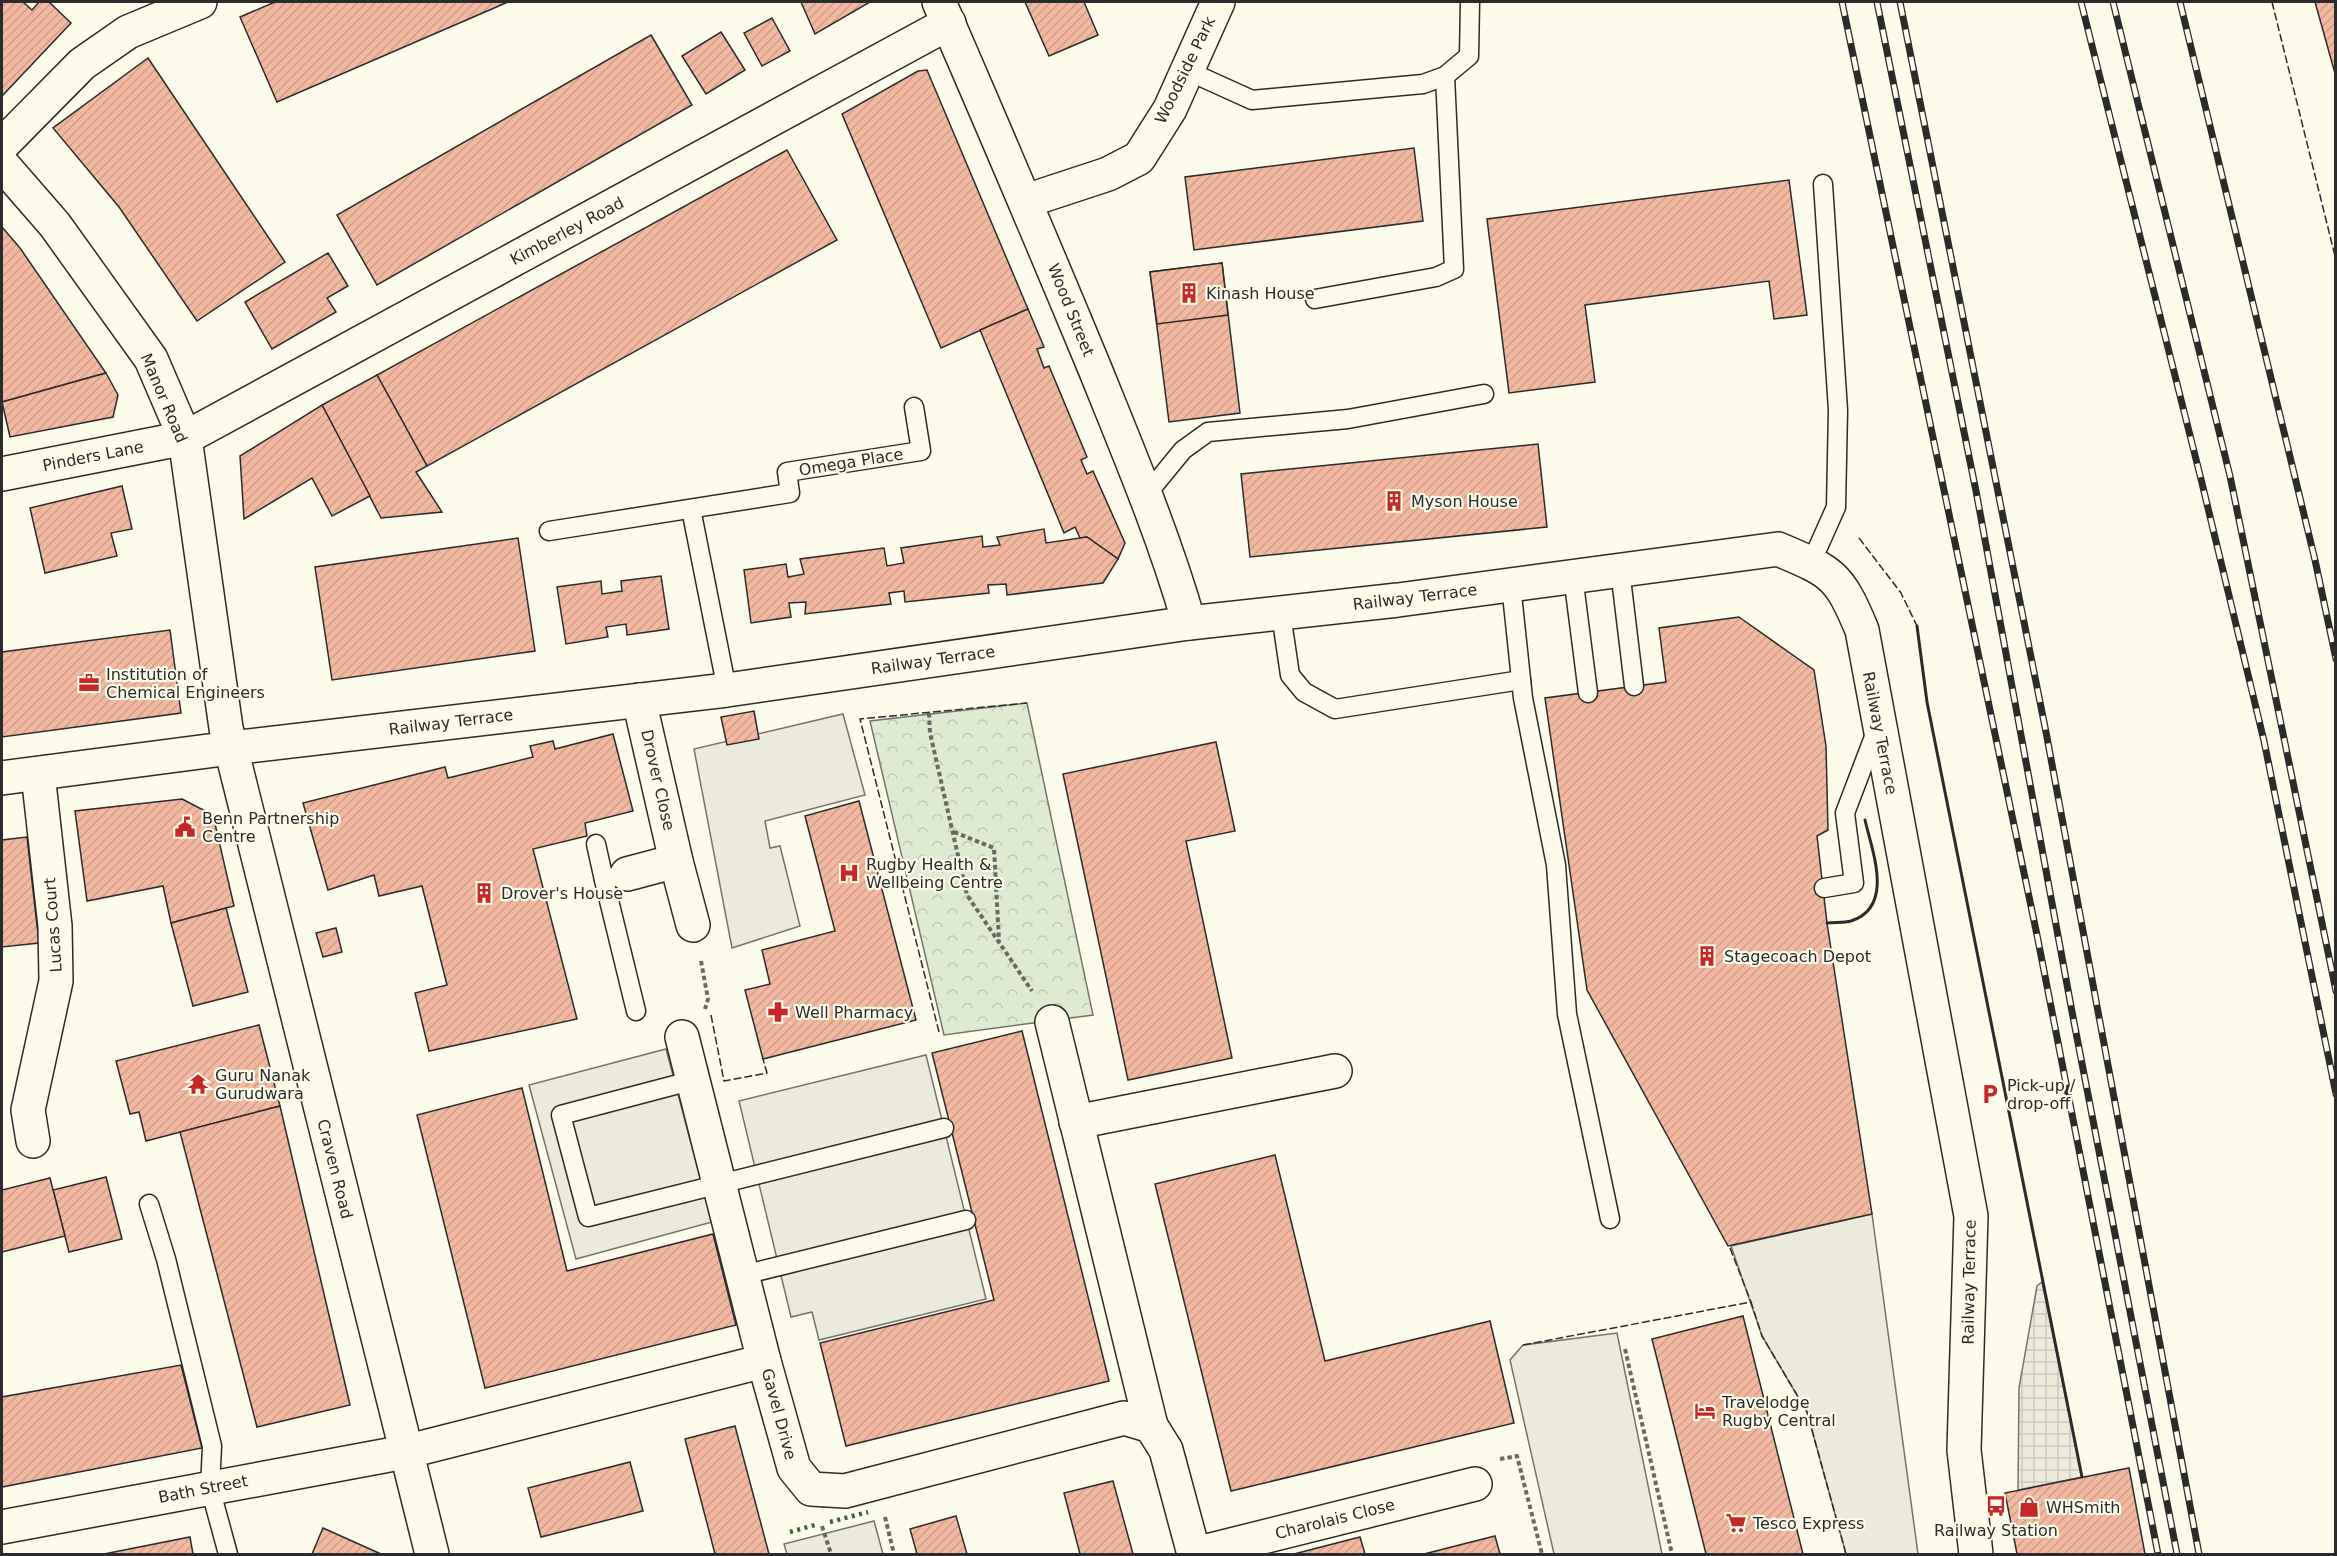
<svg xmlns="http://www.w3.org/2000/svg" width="2337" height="1556" font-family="'DejaVu Sans',sans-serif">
  <defs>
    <pattern id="park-crowns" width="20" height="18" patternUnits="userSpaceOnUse" patternTransform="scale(1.5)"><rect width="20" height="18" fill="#deebd1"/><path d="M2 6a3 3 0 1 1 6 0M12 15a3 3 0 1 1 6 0" fill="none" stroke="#bfcab4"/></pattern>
    <pattern id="plaza-grid" width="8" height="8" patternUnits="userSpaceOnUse" patternTransform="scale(1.5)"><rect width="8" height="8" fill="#eceadb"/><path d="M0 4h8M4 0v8" fill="none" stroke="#cbc9bc"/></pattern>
    <pattern id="building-hatch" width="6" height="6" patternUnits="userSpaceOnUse" patternTransform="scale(1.5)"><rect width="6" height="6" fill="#f2b8a0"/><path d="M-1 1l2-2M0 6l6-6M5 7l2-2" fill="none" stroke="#d09e8a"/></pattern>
  </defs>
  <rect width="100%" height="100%" fill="#fdfbea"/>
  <polygon fill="url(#park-crowns)" stroke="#74746e" stroke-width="1.5" points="1027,703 1093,1015 944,1035 870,721"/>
  <g fill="#eceadb" stroke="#74746e" stroke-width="1.5">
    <polygon points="843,714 865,795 765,821 770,848 780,846 800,926 732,948 694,749"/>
    <polygon points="666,1049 712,1222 576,1259 529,1085"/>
    <polygon points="926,1055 986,1299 819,1340 812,1312 791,1317 739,1101"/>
    <polygon points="1872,1214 1918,1554 1846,1554 1807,1412 1762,1336 1731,1246"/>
    <polygon points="1617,1333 1662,1554 1554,1554 1510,1360 1523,1345"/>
    <polygon points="874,1521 883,1554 787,1554 784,1544"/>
  </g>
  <polygon fill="url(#plaza-grid)" stroke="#74746e" stroke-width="1.5" points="2042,1282 2082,1477 2018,1490 2019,1388 2037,1286"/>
  <g fill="url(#building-hatch)" stroke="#2b2b2b" stroke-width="1.5">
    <polygon points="2,2 23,2 32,10 39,2 49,2 71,23 2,96"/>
    <polygon points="275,2 508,2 277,102 240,17"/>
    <polygon points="801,2 870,2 815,34"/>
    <polygon points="1025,2 1084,2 1098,35 1049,56"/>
    <polygon points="2315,2 2336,2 2336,77"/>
    <polygon points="772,18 790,51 762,66 744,33"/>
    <polygon points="721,32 745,70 706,94 682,56"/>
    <polygon points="651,35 692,105 377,285 337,215"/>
    <polygon points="148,58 285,262 197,321 119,207 53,128"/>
    <polygon points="927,70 1028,309 941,348 842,114 918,71"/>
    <polygon points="1414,148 1423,221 1194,250 1185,177"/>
    <polygon points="787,150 837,240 427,466 377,375"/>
    <polygon points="1789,180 1807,315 1774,319 1769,281 1585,305 1595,382 1509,393 1487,219"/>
    <polygon points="2,227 20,248 106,373 2,402"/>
    <polygon points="328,253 348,286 327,298 336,312 272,349 245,302"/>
    <polygon points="1222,263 1240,413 1169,422 1150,272"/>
    <polygon points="1222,263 1228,315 1157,324 1150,272"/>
    <polygon points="1028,309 1044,347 1037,349 1044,368 1049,366 1087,457 1081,460 1087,474 1093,471 1125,543 1118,559 1087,537 1080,538 1075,527 1064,533 980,330"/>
    <polygon points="106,373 118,395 113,417 10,437 2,402"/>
    <polygon points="377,375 427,466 416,472 442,512 381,518 322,405"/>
    <polygon points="322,405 370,496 332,516 312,478 244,519 240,456"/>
    <polygon points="1538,444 1547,527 1250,557 1241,474"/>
    <polygon points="122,486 132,529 111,533 117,556 45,573 30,508"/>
    <polygon points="1044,529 1046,543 1087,537 1118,559 1103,583 1007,595 1006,584 988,585 989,593 905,602 904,591 889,593 891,604 805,614 806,602 789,603 791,617 751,623 744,570 786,564 788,577 804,574 800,559 884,548 887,566 904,563 901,548 982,536 983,547 1000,545 997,537"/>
    <polygon points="518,538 535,651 332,680 315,567"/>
    <polygon points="661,576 669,629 627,635 626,624 606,627 608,637 566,644 557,587 601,581 602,594 622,591 621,581"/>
    <polygon points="1739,617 1814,670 1826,746 1828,830 1817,836 1827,923 1872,1214 1728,1246 1587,990 1545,698 1666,682 1659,628"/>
    <polygon points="170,630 181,713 2,737 2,652"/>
    <polygon points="754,711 759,739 727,745 721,717"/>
    <polygon points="613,734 633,811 585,823 587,836 533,849 577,1019 429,1051 415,993 447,985 422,886 379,896 374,875 328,890 303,803 445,767 448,778 533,757 530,746 553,741 555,749"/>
    <polygon points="1216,742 1235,831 1186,841 1232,1058 1128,1080 1063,774"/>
    <polygon points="182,799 213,815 234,906 171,923 163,886 87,901 75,811"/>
    <polygon points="859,801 916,1020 763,1059 745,990 770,984 762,950 835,931 805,816"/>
    <polygon points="27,837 39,943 2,947 2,840"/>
    <polygon points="226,908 248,992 193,1006 171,923"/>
    <polygon points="336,928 342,952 323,957 316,933"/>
    <polygon points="259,1025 280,1106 146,1141 139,1112 130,1114 116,1061"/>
    <polygon points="1022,1031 1109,1381 846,1446 820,1343 994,1300 932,1053"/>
    <polygon points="522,1088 567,1271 713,1234 736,1325 485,1388 417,1115"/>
    <polygon points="280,1106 350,1405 257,1427 180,1132"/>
    <polygon points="1275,1155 1325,1361 1490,1321 1514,1423 1231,1491 1155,1184"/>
    <polygon points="106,1177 122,1239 69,1252 53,1190"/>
    <polygon points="50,1178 65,1236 2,1252 2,1190"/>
    <polygon points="1743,1316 1803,1554 1706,1554 1652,1339"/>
    <polygon points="181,1365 202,1448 2,1487 2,1397"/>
    <polygon points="735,1426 769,1554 715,1554 685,1439"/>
    <polygon points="630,1462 643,1511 541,1537 528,1488"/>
    <polygon points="2129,1468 2145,1554 2017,1554 2005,1493"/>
    <polygon points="1113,1481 1133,1554 1080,1554 1064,1493"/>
    <polygon points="956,1516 967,1554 917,1554 910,1529"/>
    <polygon points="323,1528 381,1554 312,1554"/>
    <polygon points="1495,1536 1500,1554 1424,1554"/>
    <polygon points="190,1537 193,1554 104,1554"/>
    <polygon points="1360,1537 1365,1554 1294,1554"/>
  </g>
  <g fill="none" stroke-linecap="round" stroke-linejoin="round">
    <g stroke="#2b2b2b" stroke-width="21">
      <g id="service">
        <polyline points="1188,71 1252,100 1423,84 1445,76 1469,56 1470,2"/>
        <polyline points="1315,299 1436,277 1454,269 1445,76"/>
        <polyline points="1146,495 1183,450 1208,432 1348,419 1484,394"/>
        <polyline points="691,509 727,690"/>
        <polyline points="549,531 790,493 787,472 921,451 914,407"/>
        <polyline points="1811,563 1836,507 1838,410 1823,184"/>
        <polyline points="1620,570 1634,686"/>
        <polyline points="1573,576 1588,693"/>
        <polyline points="1511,585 1523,698 1556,865 1567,1014 1610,1219"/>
        <polyline points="1281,614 1290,675 1304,692 1335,709 1521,680"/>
        <polyline points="596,844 604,880 614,877"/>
        <polyline points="604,880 636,1011"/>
        <polyline points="1824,888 1854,883 1845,813 1877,729"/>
        <polyline points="694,1080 561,1115 588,1217 944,1128"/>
        <polyline points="149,1204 166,1259 212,1446 210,1488 228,1554"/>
        <polyline points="743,1275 966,1220"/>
      </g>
    </g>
    <g stroke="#2b2b2b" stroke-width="36">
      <g id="minor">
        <polyline points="2,145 82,64 128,32 200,2"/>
        <polyline points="2,164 55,225 151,359 185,438 226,728 432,1554"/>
        <polyline points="1026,201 1108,174 1139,158 1170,109 1218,2"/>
        <polyline points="2,474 185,438 949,23"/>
        <polyline points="639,700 676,861 693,925"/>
        <polyline points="627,874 676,861"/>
        <polyline points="1052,1022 1151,1426"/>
        <polyline points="682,1037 764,1361"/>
        <polyline points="1076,1122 1335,1071"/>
        <polyline points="33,1141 28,1110 56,981 55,926 38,774"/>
        <polyline points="2,1527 405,1452 764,1361 794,1468 811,1489 845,1491 1124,1418 1151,1426 1166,1450 1194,1554"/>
        <polyline points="1195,1554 1475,1484"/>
      </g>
    </g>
    <g stroke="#2b2b2b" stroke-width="36">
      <g id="tertiary">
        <path d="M939,2C992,124 1044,246 1095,369C1129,453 1164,536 1189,623"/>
        <path d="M2,778L231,748L727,690L1189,623L1398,600L1778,549C1833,572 1839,575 1862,630L1971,1216L1964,1450L1976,1554"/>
      </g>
    </g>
    <g stroke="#6a6964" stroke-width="4" stroke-dasharray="4.5 3" stroke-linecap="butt">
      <polyline points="929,713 930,733 967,895 1032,991"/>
      <polyline points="954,832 994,848 999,941"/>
      <polyline points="701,961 708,999 705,1009"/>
      <polyline points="1625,1349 1672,1554"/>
      <polyline points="1500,1459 1517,1456 1542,1554"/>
      <polyline points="885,1517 894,1554"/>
      <polyline points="822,1526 831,1554"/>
    </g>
    <use href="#service" stroke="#fdfbea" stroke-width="18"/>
    <use href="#minor" stroke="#fdfbea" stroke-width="33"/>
    <use href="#tertiary" stroke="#fdfbea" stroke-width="33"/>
    <g stroke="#2b2b2b" stroke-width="7">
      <g id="rail">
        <polyline points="1842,2 2037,935 2158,1554"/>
        <polyline points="1877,2 1976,491 2073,1017 2177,1554"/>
        <polyline points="1900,2 2046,732 2199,1554"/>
        <polyline points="2081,2 2201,479 2264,741 2336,1094"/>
        <polyline points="2113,2 2230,476 2336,991"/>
        <polyline points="2180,2 2315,560 2336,659"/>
      </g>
    </g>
    <use href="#rail" stroke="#fdfbea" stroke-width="4.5" stroke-dasharray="14" stroke-linecap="butt"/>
    <g stroke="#34623c" stroke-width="4.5" stroke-dasharray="3 4.5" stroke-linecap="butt">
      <polyline points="830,1522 868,1512"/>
      <polyline points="790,1532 815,1525"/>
    </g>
    <g stroke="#2b2b2b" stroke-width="1.5" stroke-dasharray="8 3" stroke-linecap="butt">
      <polyline points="2272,2 2336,260"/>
      <polyline points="1859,538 1901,593 1917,626"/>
      <polyline points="711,1015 724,1081 767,1073 763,1059"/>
      <polyline points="939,1032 860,719 1027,703"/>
      <polyline points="1730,1248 1751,1302"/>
      <polyline points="1523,1345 1751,1302 1762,1336 1807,1412 1846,1554"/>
    </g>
    <g stroke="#2b2b2b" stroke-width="3">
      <polyline points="1917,626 1927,702 2082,1477"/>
      <path d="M1827,923C1834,922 1844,923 1851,921C1895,907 1872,851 1865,820"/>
    </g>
  </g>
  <defs>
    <g id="building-bare" transform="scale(1.62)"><path d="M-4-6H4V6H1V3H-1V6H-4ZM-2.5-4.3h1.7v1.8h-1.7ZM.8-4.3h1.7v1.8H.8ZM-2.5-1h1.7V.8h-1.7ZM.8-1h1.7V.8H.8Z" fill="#c62828" stroke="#fdfbea" stroke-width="2.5" paint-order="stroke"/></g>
    <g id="office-bare" transform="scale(1.62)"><path d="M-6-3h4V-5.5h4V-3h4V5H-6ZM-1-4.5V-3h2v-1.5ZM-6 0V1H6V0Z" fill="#c62828" stroke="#fdfbea" stroke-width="2.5" paint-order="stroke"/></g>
    <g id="civic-bare" transform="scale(1.62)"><path d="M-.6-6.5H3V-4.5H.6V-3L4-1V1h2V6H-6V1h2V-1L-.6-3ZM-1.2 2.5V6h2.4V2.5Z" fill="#c62828" stroke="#fdfbea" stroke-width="2.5" paint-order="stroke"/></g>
    <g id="hospital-bare" transform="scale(1.62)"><path d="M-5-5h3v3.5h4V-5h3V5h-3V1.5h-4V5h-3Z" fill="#c62828" stroke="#fdfbea" stroke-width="2.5" paint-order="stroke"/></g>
    <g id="pharmacy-bare" transform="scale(1.62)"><path d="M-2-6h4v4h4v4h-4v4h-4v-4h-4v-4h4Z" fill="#c62828" stroke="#fdfbea" stroke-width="2.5" paint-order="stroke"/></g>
    <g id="temple-bare" transform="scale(1.62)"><path d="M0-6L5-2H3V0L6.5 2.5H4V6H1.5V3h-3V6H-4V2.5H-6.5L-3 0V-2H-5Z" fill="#c62828" stroke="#fdfbea" stroke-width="2.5" paint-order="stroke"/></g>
    <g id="parking-bare" transform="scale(1.62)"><path d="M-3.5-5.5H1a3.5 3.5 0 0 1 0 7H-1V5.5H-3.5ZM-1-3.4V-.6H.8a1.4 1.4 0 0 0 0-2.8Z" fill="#c62828" stroke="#fdfbea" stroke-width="2.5" paint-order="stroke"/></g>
    <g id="hotel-bare" transform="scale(1.62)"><path d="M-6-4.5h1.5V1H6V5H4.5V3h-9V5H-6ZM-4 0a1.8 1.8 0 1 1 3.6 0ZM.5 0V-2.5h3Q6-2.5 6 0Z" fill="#c62828" stroke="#fdfbea" stroke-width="2.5" paint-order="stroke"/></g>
    <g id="bus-bare" transform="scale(1.62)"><path d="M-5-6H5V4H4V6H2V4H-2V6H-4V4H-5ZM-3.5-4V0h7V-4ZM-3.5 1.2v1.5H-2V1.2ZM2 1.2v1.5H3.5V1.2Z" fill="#c62828" stroke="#fdfbea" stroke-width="2.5" paint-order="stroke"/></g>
    <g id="shop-bare" transform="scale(1.62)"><path d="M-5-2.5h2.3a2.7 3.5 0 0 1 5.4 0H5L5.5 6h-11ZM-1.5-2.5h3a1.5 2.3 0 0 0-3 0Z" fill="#c62828" stroke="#fdfbea" stroke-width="2.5" paint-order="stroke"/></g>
    <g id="supermarket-bare" transform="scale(1.62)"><path d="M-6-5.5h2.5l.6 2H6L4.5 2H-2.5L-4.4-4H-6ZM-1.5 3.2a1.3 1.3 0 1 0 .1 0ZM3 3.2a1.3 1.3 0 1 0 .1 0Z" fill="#c62828" stroke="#fdfbea" stroke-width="2.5" paint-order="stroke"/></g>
  </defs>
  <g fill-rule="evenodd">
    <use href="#building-bare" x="1189" y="293"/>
    <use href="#building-bare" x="1394" y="501"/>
    <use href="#office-bare" x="89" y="683"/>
    <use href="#civic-bare" x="185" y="827"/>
    <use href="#hospital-bare" x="849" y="873"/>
    <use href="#building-bare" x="484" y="893"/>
    <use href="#building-bare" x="1707" y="956"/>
    <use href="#pharmacy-bare" x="778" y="1012"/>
    <use href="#temple-bare" x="198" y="1084"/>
    <use href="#parking-bare" x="1990" y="1094"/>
    <use href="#hotel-bare" x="1705" y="1411"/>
    <use href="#bus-bare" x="1996" y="1506"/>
    <use href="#shop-bare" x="2029" y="1507"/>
    <use href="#supermarket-bare" x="1736" y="1523"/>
  </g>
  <g text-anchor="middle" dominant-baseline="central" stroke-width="4.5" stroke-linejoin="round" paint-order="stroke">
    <g font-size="16" fill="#2b2b2b" stroke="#fdfbea">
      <text transform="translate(1185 70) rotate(-64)">Woodside Park</text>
      <text transform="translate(567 231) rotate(-28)">Kimberley Road</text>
      <text transform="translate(1071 310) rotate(68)">Wood Street</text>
      <text transform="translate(164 398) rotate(67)">Manor Road</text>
      <text transform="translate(93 456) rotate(-11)">Pinders Lane</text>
      <text transform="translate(851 462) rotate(-9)">Omega Place</text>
      <text transform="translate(1415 597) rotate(-7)">Railway Terrace</text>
      <text transform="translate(933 660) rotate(-8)">Railway Terrace</text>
      <text transform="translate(451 722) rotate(-7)">Railway Terrace</text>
      <text transform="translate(1880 733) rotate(79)">Railway Terrace</text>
      <text transform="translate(658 780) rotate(77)">Drover Close</text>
      <text transform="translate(53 925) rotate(-94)">Lucas Court</text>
      <text transform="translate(335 1169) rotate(76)">Craven Road</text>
      <text transform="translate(1969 1282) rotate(-89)">Railway Terrace</text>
      <text transform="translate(779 1414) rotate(75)">Gavel Drive</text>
      <text transform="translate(203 1489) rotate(-11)">Bath Street</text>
      <text transform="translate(1335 1519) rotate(-14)">Charolais Close</text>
    </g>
    <g font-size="16" fill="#2b2b2b" stroke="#fdfbea" text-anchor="start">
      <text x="1206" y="293">Kinash House</text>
      <text x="1411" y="501">Myson House</text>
      <text x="106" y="674">Institution of<tspan x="106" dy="18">Chemical Engineers</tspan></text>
      <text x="202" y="818">Benn Partnership<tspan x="202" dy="18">Centre</tspan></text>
      <text x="866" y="864">Rugby Health &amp;<tspan x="866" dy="18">Wellbeing Centre</tspan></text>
      <text x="501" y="893">Drover's House</text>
      <text x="1724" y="956">Stagecoach Depot</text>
      <text x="795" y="1012">Well Pharmacy</text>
      <text x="215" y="1075">Guru Nanak<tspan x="215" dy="18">Gurudwara</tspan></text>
      <text x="2007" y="1085">Pick-up /<tspan x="2007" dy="18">drop-off</tspan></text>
      <text x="1722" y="1402">Travelodge<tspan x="1722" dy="18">Rugby Central</tspan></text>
      <text x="2046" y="1507">WHSmith</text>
      <text x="1753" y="1523">Tesco Express</text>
      <text x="1996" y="1530" text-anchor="middle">Railway Station</text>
    </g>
  </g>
  <rect width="2337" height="1556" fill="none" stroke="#2b2b2b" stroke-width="6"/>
</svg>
